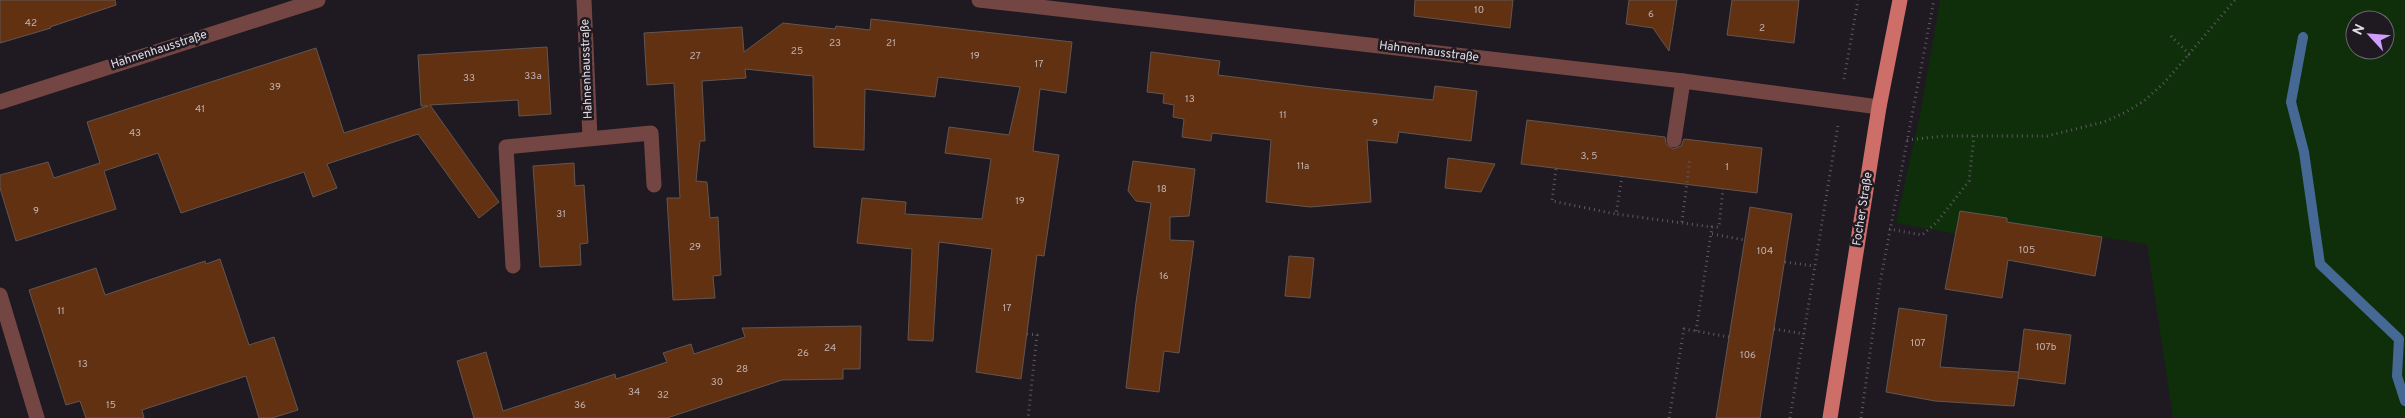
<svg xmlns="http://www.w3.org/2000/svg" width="2405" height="418" font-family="Overpass,sans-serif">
  <rect width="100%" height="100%" fill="#1f1922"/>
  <path fill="#0f2f0a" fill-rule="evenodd" d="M1940,0H2405V418H2173L2147,244L2007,222V218L1961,211L1956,234L1896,223L1920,115ZM2355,20H2385V50H2355Z"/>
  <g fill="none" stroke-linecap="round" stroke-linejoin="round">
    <polyline stroke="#456894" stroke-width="10" points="2303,37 2291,102 2304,152 2320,264 2399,339 2397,376 2405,401"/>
  </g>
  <g fill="#613112" stroke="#625650">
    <polygon points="0,0 115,0 116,5 50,27 51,28 0,43"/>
    <polygon points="1415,0 1513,0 1510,28 1414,16"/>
    <polygon points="1629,0 1677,0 1669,51 1653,28 1626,24"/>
    <polygon points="1732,0 1799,0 1794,43 1727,35"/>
    <polygon points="871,19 1072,42 1066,93 1040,89 1033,151 1059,155 1044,256 1037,255 1021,379 976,372 992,249 939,242 933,341 908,340 912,249 857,243 862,198 906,202 905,214 982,219 991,159 945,153 949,127 1009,135 1020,87 938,77 935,97 865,89 864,150 814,147 813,76 745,69 746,78 702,81 705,141 700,141 696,181 707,182 710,218 718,217 721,275 713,276 715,298 673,300 667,198 680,198 674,83 647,85 644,33 742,27 744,52 783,23 835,29 836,26 870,30"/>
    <polygon points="547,47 551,114 519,116 518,100 430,105 499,202 479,218 418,134 327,164 337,188 313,197 304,172 181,213 158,153 104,171 116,209 16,241 0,188 0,175 48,162 54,178 100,163 87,122 316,48 344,133 428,106 421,106 418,55"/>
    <polygon points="1151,52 1220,61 1218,75 1313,87 1433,100 1435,86 1477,91 1471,141 1399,132 1397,143 1367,140 1371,202 1310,207 1266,202 1271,140 1212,133 1211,141 1182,137 1184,119 1173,117 1174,105 1163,103 1164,94 1147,92"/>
    <polygon points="1527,120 1665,137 1666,144 1673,149 1681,146 1684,139 1762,148 1757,193 1521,164"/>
    <polygon points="1448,158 1495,164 1481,192 1445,188"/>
    <polygon points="1133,161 1195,169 1189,216 1170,217 1170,240 1194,241 1179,353 1164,351 1159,392 1126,388 1136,302 1151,203 1136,201 1128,191"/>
    <polygon points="574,163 575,186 584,185 588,243 580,244 581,265 540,267 533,166"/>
    <polygon points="1750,207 1792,214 1763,398 1760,418 1716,418"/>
    <polygon points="1960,211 2007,218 2007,222 2102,237 2095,276 2008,260 2002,298 1945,289"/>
    <polygon points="1289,256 1314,258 1310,298 1285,296"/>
    <polygon points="220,259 249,345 274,337 298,410 272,418 259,418 246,376 142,410 144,418 86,418 80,401 66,405 29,290 96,268 105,295 205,261 206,264"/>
    <polygon points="1899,308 1947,315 1940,367 2019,372 2014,406 1935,401 1886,392"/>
    <polygon points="861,326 860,369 843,369 843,379 782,380 667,418 474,418 457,361 486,352 503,411 615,374 616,379 667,362 663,353 691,344 694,354 745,337 742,328"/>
    <polygon points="2024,329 2071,335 2065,384 2018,378"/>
  </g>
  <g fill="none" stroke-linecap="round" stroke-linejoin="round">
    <g stroke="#5f5961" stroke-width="3" stroke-dasharray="1 4" stroke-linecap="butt">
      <polyline points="2171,36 2189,54 2235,0"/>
      <polyline points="1844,79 1858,0"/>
      <polyline points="1907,140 1944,136 2047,136 2104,122 2126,112 2144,101 2165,82 2189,54"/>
      <polyline points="1556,169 1552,201 1616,214"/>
      <polyline points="1622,176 1616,214 1712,227"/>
      <polyline points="1682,222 1690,158"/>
      <polyline points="1889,229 1922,235 1937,222 1969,181 1974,136"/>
      <polyline points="1712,234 1745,240"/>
      <polyline points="1785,262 1815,266"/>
      <polyline points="1774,329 1804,334"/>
      <polyline points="1696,331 1712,227 1719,227 1723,189"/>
      <polyline points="1027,334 1037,335 1028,418"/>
      <polyline points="1669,418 1684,329 1729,337"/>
      <polyline points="1790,418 1838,125"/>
      <polyline points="1861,418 1879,288 1934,0"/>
    </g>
    <g stroke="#744643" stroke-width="15">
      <polyline points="584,0 590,138"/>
      <polyline points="979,0 1683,81 1879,107"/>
      <polyline points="0,102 318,0"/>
      <polyline points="1674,140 1683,81"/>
      <polyline points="513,266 506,147 651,133 654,185"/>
      <polyline points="0,295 37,418"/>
    </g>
    <polyline stroke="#cd6e69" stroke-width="15" points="1830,418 1879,107 1900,0"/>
  </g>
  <g text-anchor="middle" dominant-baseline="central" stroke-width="5" stroke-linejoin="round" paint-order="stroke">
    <g font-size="10" fill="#c2b2af">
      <text x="1479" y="10">10</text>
      <text x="1651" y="14">6</text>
      <text x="31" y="23">42</text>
      <text x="1762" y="28">2</text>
      <text x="835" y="43">23</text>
      <text x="891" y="43">21</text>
      <text x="797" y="51">25</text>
      <text x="695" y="56">27</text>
      <text x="975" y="56">19</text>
      <text x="1039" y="64">17</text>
      <text x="533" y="76">33a</text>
      <text x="469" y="78">33</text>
      <text x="275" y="87">39</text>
      <text x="1190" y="99">13</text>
      <text x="200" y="109">41</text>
      <text x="1283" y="115">11</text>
      <text x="1375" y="123">9</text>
      <text x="135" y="133">43</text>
      <text x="1589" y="156">3, 5</text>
      <text x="1303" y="166">11a</text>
      <text x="1727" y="167">1</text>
      <text x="1162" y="189">18</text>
      <text x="1020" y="201">19</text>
      <text x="36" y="211">9</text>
      <text x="561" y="214">31</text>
      <text x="695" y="247">29</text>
      <text x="2027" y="250">105</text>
      <text x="1765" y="251">104</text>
      <text x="1164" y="276">16</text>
      <text x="1007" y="308">17</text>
      <text x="61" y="311">11</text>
      <text x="1918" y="343">107</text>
      <text x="2046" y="347">107b</text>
      <text x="830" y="348">24</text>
      <text x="803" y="353">26</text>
      <text x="1748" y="355">106</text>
      <text x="83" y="364">13</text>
      <text x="742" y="369">28</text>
      <text x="717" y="382">30</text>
      <text x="634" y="392">34</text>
      <text x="663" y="395">32</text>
      <text x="111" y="405">15</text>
      <text x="580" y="405">36</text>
    </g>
    <g font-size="12" fill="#e2dde3" stroke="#1f1922">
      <text transform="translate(159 50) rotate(-18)">Hahnenhausstraße</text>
      <text transform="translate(1429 52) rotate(7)">Hahnenhausstraße</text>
      <text transform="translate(587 69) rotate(-92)">Hahnenhausstraße</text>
      <text transform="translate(1863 209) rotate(-81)">Focher Straße</text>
    </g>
  </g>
  <g transform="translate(2370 35) rotate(296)"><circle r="24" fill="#1f1922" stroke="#6d676f"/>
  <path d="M0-4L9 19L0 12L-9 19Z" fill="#cf9dff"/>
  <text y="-8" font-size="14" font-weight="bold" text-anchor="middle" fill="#e2dde3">N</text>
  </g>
</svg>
